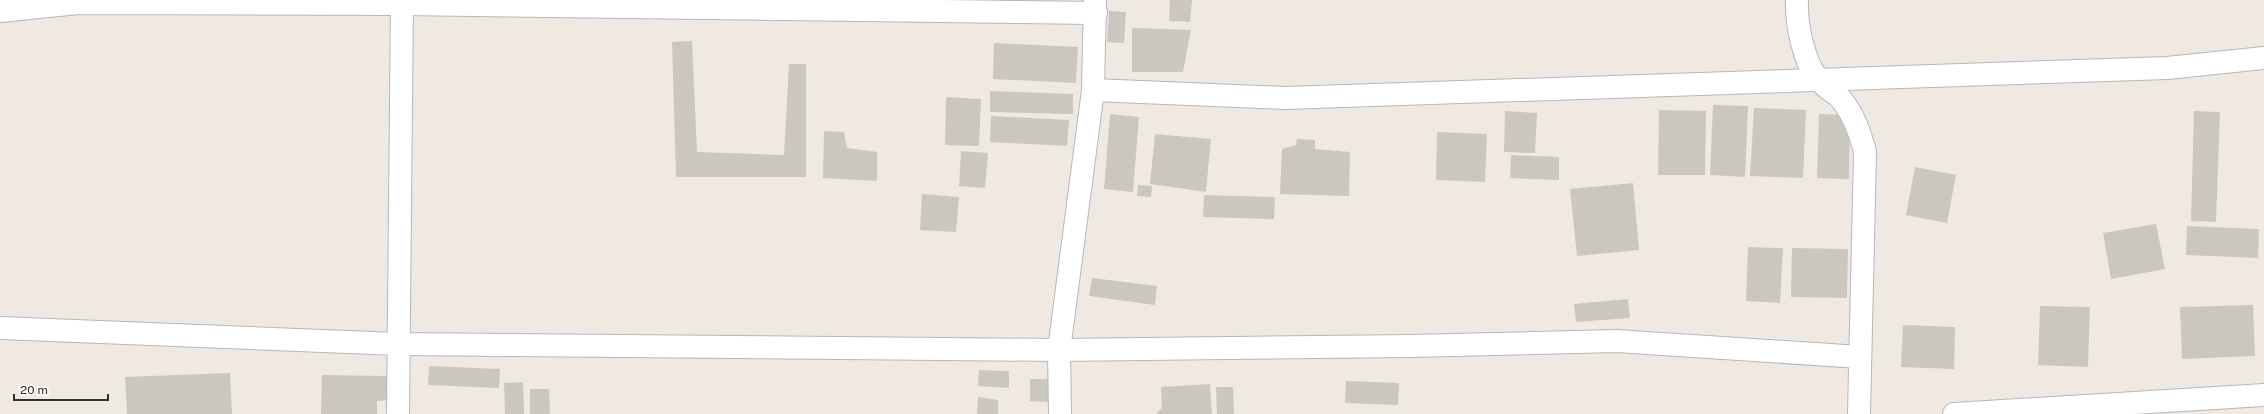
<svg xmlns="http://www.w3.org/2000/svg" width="2264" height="414" font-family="'Public Sans',sans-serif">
  <rect width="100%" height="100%" fill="#efe9e1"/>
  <g fill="#cbc7bf">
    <polygon points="1170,0 1192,0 1190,22 1169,21"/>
    <polygon points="1109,11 1126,12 1124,43 1107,42"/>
    <polygon points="1132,28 1191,30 1183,72 1132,72"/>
    <polygon points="692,41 697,152 784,155 789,64 806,64 806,177 676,177 672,42"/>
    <polygon points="994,43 1078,47 1076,83 993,79"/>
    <polygon points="990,91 1073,94 1073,114 990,112"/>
    <polygon points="946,97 981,99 979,146 945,145"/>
    <polygon points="1713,105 1748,106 1745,177 1710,175"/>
    <polygon points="1754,108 1806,110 1803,178 1750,176"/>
    <polygon points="1659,110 1706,111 1705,175 1658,175"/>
    <polygon points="1505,111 1537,113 1535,153 1504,152"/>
    <polygon points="2194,111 2220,112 2216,222 2191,221"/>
    <polygon points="1110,114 1139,117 1133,192 1104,189"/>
    <polygon points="1819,114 1850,115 1849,179 1817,178"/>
    <polygon points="991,116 1069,120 1067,146 990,142"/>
    <polygon points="824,131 844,132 847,148 877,152 877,181 823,178"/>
    <polygon points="1437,132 1487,134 1485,182 1436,180"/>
    <polygon points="1155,134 1211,139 1206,192 1150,184"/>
    <polygon points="1297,139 1315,140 1315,149 1350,152 1349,196 1280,194 1282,149 1296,145"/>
    <polygon points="961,151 988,153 985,188 959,186"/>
    <polygon points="1511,155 1559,157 1559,180 1510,178"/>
    <polygon points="1915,167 1956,175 1947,223 1906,215"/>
    <polygon points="1633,183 1639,250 1577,256 1570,189"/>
    <polygon points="1138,185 1152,186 1151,197 1137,196"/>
    <polygon points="922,194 959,197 956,232 920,230"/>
    <polygon points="1204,195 1275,197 1274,219 1203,217"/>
    <polygon points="2156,224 2165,269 2111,279 2103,233"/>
    <polygon points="2187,226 2259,229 2258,258 2186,255"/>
    <polygon points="1748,247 1783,248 1780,303 1746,301"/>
    <polygon points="1792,248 1848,249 1847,298 1791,297"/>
    <polygon points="1092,278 1157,286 1155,305 1089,296"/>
    <polygon points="1628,299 1630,318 1576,322 1574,304"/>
    <polygon points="2253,305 2255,356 2182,359 2180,307"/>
    <polygon points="2040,306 2090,307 2088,367 2038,365"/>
    <polygon points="1903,325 1955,327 1954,369 1901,367"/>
    <polygon points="429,366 500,369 499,388 428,385"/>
    <polygon points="979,370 1009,371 1009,388 978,386"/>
    <polygon points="230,373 232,414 127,414 125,377"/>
    <polygon points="322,375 389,376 389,400 377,401 377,414 321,414"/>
    <polygon points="1030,379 1049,379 1049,402 1030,401"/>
    <polygon points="1346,381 1399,383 1398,405 1345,403"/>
    <polygon points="523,382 524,414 505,414 504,383"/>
    <polygon points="1210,384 1212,414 1156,414 1162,408 1161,387"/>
    <polygon points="1216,387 1233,387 1234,414 1217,414"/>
    <polygon points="530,389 549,389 550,414 530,414"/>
    <polygon points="978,397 998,400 998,414 977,414"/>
  </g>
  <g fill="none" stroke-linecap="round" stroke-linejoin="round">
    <g stroke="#b4b7c1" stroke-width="24">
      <g id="minor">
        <polyline points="0,11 78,3 402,4 1096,13"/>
        <polyline points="1093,90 1286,98 2167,68 2264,58"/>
        <polyline points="0,328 398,344 1059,350 1411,346 1617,341 1860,357"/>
        <polyline points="398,414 402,0"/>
        <polyline points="1060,414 1059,350 1093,90 1095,0"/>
        <polyline points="1954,414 2264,395"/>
      </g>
    </g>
    <g stroke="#b4b7c1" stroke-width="24">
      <path id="tertiary" d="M1797,0C1796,23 1803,60 1818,79C1824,87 1834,92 1841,99C1854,115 1860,133 1865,152L1859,414"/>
    </g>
    <use href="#minor" stroke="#fff" stroke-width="22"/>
    <use href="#tertiary" stroke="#fff" stroke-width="22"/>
  </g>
  <path d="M14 394v6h94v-6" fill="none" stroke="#2e2e2e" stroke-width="2"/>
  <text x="20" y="394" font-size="12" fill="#2e2e2e" stroke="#ffffff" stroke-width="3" paint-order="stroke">20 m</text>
</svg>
